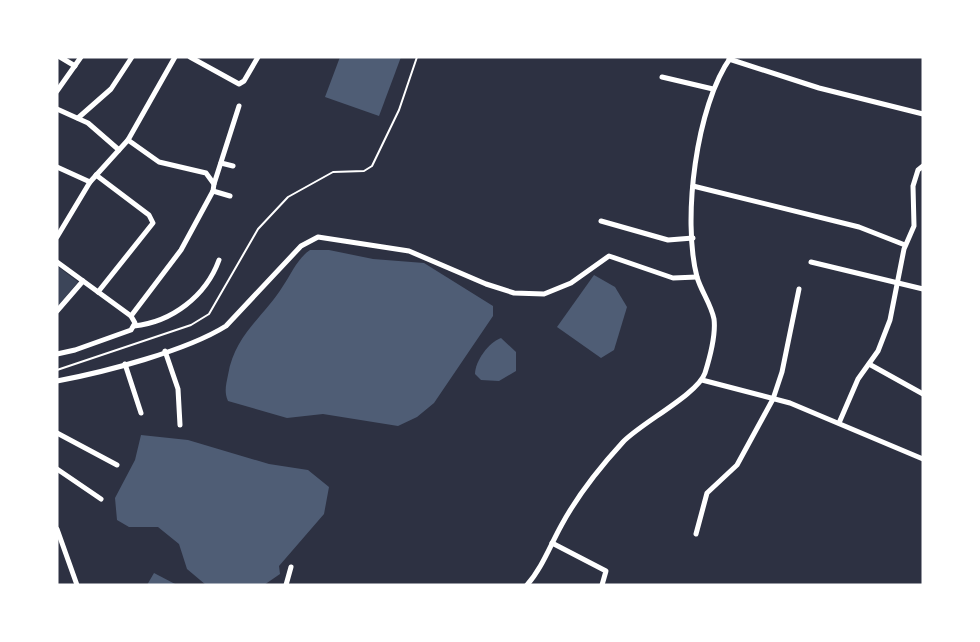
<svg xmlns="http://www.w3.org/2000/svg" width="980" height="642" font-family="Inter,sans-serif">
  <rect width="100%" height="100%" fill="#2d3142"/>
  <polygon fill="#3c4559" points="57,266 78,282 57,307"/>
  <g fill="#4f5d75">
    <polygon points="340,57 401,57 379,116 325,97"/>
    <path d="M310,250H329L373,259L424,263L493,306V316L434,403L417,417L398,426L323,414L287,418L228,401C224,392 226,385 228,375C235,334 263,318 283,286C292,273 297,259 310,250Z"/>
    <polygon points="594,275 615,287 627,307 614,350 601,358 557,327"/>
    <path d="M501,338L516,352V371L499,381L481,380L475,374C475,361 489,342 501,338Z"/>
    <polygon points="141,435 188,440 269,464 308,470 329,487 324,514 279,566 280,574 264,585 206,585 187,569 179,544 158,527 129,527 117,520 115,498 135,460"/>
    <polygon points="154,573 177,585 147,585"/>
  </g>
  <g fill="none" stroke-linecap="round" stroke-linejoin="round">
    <polyline stroke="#fff" stroke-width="2" points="57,370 191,325 209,314 258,229 288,197 333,172 364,171 372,166 399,110 417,57"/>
    <g stroke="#fff" stroke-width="5">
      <polyline points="60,57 75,66"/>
      <polyline points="190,57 239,84 244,81 258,57"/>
      <polyline points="729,59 819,88 923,114"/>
      <polyline points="662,77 713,89"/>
      <polyline points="57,91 81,57"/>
      <polyline points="57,109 88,123 119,150"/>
      <polyline points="78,118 111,89 132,57"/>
      <polyline points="128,140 159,162 206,173 214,184 213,191 181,250 131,316"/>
      <polyline points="221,163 233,166"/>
      <polyline points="57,167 90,182"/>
      <polyline points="96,175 149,215 153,223 98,292"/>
      <polyline points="214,184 239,106"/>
      <polyline points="693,186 859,227 905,245"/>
      <polyline points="213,191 230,196"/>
      <polyline points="601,221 668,240 693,238"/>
      <polyline points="57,237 90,182 128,140 175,57"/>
      <polyline points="57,262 131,316 135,323 131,330 75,350 57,354"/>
      <polyline points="811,262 923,289"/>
      <polyline points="57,311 83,281"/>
      <path d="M134,326C172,322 206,296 219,260"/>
      <polyline points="165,351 178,389 180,425"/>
      <polyline points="125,364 141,413"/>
      <polyline points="869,364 923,394"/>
      <polyline points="702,380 790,403 923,459"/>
      <path d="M57,381C105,372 186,351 226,326L301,246L318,237L409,251L486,284L514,293L544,294L571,283L609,256L673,278L697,277"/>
      <polyline points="839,423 858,379 878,351 890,320 904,249 914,226 913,186 918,170 923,166"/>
      <polyline points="57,433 117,465"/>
      <polyline points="57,469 101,499"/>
      <polyline points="57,529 77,585"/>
      <polyline points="696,534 707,493 737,465 773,399 782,372 799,289"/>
      <polyline points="552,543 606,571 602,585"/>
      <polyline points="286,585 291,567"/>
      <path d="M527,585C542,568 550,546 561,526C576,498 601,466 623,442C641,423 698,394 705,373C710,357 716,335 714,319C711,304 701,291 697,277C682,220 696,105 731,57"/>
    </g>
  </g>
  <rect width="980" height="642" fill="none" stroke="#ffffff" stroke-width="117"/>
</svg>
